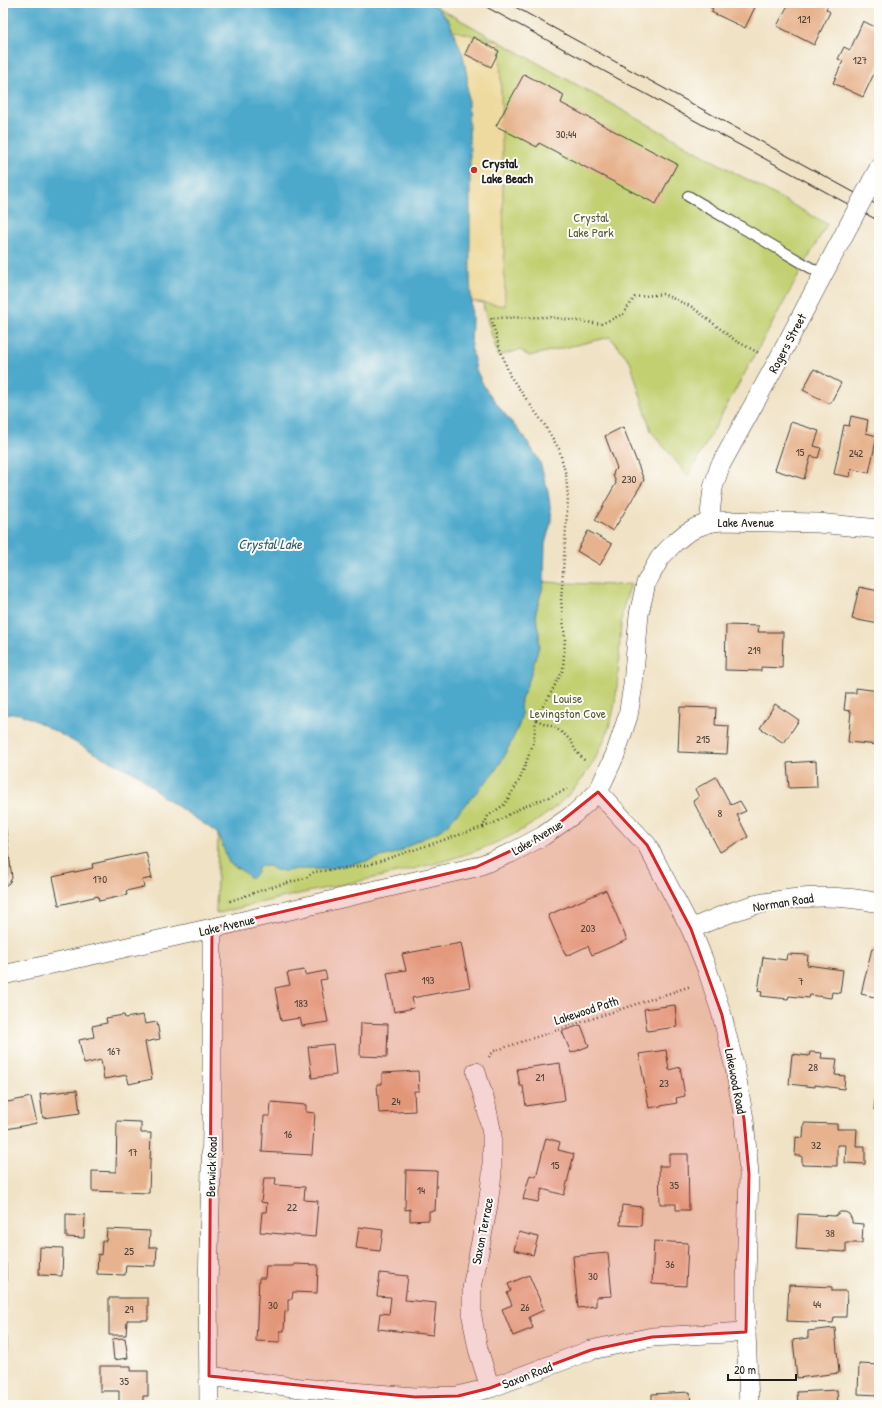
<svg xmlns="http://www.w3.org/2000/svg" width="882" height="1408" font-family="'Patrick Hand',sans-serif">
  <rect width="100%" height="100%" fill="#fdfcf7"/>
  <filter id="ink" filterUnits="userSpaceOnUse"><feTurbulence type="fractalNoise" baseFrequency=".025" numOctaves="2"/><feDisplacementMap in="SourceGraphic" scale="8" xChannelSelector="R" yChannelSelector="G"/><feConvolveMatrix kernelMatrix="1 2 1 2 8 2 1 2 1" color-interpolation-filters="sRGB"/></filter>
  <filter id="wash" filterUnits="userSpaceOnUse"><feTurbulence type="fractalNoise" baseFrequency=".012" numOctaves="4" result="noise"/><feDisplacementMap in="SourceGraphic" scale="16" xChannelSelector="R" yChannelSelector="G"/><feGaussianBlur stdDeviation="0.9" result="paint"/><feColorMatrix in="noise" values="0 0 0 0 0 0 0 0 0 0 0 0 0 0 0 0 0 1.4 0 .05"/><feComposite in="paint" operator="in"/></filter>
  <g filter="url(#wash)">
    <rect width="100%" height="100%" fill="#f0e2c5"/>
    <g fill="#c3d072" stroke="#707647">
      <polygon points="437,7 827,224 688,476 651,431 630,361 610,337 529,356 520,350 498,356 484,309 476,249 454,33 449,21"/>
      <path d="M544,582L614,585L631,584C628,593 624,603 622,613C621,622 621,631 620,640C618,673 618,708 605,738C566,836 461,859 369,879C318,890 266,900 216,914L218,834L229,863L244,872L248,876L263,865L269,866L276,870L286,871L297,869H327L367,861L399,852L415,842L443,829L493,774L504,757L519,725L521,699L529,680L539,646V632L537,625L536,612Z"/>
    </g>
    <polygon fill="#eeda9e" stroke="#857b5d" points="434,26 500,42 505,306 457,299"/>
    <polygon fill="#4ea9cc" stroke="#356274" points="3,3 426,3 437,7 449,21 463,55 467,76 470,155 470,274 472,319 471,346 476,370 485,388 503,412 525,438 540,462 548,492 552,519 545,544 544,582 536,612 537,625 539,632 539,646 529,680 521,699 520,709 522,714 519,725 504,757 493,774 443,829 415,842 399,852 367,861 327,869 297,869 286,871 276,870 269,866 263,865 258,868 257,873 251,879 244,872 229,863 218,834 210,828 162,796 139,775 100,756 40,723 20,714 3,713"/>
    <g id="blocks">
      <g fill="#e7b38e">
        <polygon points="707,3 757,3 745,28 711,12 713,9 706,5"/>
        <polygon points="792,3 829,3 826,9 830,12 814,45 777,26 788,5 790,7"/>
        <polygon points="863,21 879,29 879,63 863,97 833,83 843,61 838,59 844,47 850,50"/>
        <polygon points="473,37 499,51 491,67 465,54"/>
        <polygon points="524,74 564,95 561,103 677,164 656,204 539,143 537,147 496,126"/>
        <polygon points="814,369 841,383 830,404 803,390"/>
        <polygon points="851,416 868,420 866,433 877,436 869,473 851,469 850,477 834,474 844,425 849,426"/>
        <polygon points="791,422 819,431 814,446 821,448 818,458 811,456 804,479 775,470"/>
        <polygon points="623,427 644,480 613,531 595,520 616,483 613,475 614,471 617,468 605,436"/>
        <polygon points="588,531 612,544 600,565 577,551"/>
        <polygon points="859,587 879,591 879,624 852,619"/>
        <polygon points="726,625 759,626 758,632 783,632 782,668 761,667 761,671 725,670"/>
        <polygon points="856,688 879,691 879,745 848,742 851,711 844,710 846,693 856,693"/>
        <polygon points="775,704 799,720 784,743 760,728"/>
        <polygon points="680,707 716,708 715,725 729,726 727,754 678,752"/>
        <polygon points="816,761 817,787 789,788 787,763"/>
        <polygon points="716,777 731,805 740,801 746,811 737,815 748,837 720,852 693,801 699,797 695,789"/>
        <polygon points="5,823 12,878 9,883 3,887 3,824"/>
        <polygon points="146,852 152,878 142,880 144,887 126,891 127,895 99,901 98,896 59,905 53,877 93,868 92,864"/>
        <polygon points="606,890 627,940 592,955 588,946 566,956 548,915"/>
        <polygon points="461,943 470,987 412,998 414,1008 394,1012 387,973 406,970 402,954"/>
        <polygon points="872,948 879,949 879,998 861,994"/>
        <polygon points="787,954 808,955 807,965 843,970 840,993 832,992 831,998 810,995 809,998 789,996 788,999 761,996 762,992 758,991 763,957 786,960"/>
        <polygon points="304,970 305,975 325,971 327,979 320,980 328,1022 302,1026 300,1018 281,1021 275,988 290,985 287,973"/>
        <polygon points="675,1005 677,1027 647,1031 644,1009"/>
        <polygon points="124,1015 125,1018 143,1015 145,1024 157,1022 160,1039 145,1042 152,1079 129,1084 127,1075 104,1079 101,1060 84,1064 79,1040 94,1037 92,1026 107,1023 106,1018"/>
        <polygon points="361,1023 388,1024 387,1057 360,1056"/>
        <polygon points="581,1025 589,1046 571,1053 562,1031"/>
        <polygon points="333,1044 336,1075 312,1078 308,1047"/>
        <polygon points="666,1050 669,1070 680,1067 685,1096 676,1098 677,1103 649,1108 639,1054"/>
        <polygon points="810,1052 822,1053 821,1058 837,1059 835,1075 845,1076 844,1089 815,1085 815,1087 789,1084 792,1054 809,1056"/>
        <polygon points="560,1063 565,1100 526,1106 523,1086 520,1086 517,1069"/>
        <polygon points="418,1071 419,1091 414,1091 415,1111 379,1113 377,1084 382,1084 382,1073"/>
        <polygon points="876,1087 879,1087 879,1110 874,1110"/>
        <polygon points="77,1090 80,1113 43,1118 40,1094"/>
        <polygon points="31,1097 37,1123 7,1129 3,1112 3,1103"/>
        <polygon points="271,1102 306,1105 306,1112 315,1113 312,1155 262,1152 264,1116 270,1116"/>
        <polygon points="117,1121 141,1122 141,1133 151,1133 149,1193 92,1191 92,1171 116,1172"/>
        <polygon points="804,1123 837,1124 837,1129 857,1129 856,1146 865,1146 865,1164 845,1163 846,1145 837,1145 837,1166 802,1165 802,1156 795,1156 796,1137 803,1138"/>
        <polygon points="546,1138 560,1142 558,1150 574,1154 564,1195 542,1189 538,1202 523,1199 530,1175 536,1177"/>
        <polygon points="669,1154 688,1154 689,1210 676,1210 676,1204 660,1204 659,1166 669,1166"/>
        <polygon points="406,1170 437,1171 435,1211 429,1211 429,1220 410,1221 410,1209 405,1210"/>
        <polygon points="878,1172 879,1172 879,1189 877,1188"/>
        <polygon points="264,1178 276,1178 275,1185 305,1187 304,1200 318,1201 315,1237 260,1232 262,1212 266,1212 267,1203 261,1202"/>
        <polygon points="622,1205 642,1207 641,1226 620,1225"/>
        <polygon points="840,1212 845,1212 849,1214 852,1220 852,1223 863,1224 862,1243 846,1243 846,1252 796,1249 798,1214 835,1216"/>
        <polygon points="66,1214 85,1215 84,1238 66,1237"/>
        <polygon points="359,1227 383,1230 380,1251 356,1248"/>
        <polygon points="107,1229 150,1231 149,1247 157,1247 156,1266 126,1265 125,1275 97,1274 98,1254 101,1255 102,1241 106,1241"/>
        <polygon points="519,1232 538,1237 533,1255 514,1250"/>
        <polygon points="654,1241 688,1243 686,1286 652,1284"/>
        <polygon points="40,1247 63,1248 62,1276 39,1275"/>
        <polygon points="608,1253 612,1296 596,1297 596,1306 578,1308 573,1256"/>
        <rect x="3" y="1264" width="3" height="47"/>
        <polygon points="294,1264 318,1265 317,1293 293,1292 292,1299 288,1299 288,1312 285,1311 284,1331 280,1331 280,1342 256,1341 259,1278 265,1278 266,1266 294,1266"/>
        <polygon points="380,1273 408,1276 405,1300 436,1303 433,1335 378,1329 380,1313 389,1314 391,1297 377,1296"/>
        <polygon points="529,1275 544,1310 529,1317 533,1328 513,1336 502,1309 512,1305 507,1293 511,1291 508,1284"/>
        <polygon points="789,1285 832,1287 832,1291 847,1291 846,1317 834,1317 833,1323 787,1321"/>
        <polygon points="109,1298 148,1298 148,1320 127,1320 126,1335 109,1335"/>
        <polygon points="835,1328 839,1373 797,1378 793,1340 808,1338 808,1331"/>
        <polygon points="3,1337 6,1337 5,1391 3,1391"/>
        <polygon points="125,1338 128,1358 114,1360 112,1339"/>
        <polygon points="859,1364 879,1365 879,1395 858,1394"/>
        <polygon points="100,1366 131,1366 131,1371 148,1371 148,1396 143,1396 143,1405 119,1405 119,1391 100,1391"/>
        <polygon points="837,1390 838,1405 798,1405 797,1392"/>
        <polygon points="690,1392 691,1405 652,1405 652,1394"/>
      </g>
    </g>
  </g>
  <g filter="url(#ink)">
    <use href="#blocks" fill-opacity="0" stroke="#3c3a35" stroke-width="1"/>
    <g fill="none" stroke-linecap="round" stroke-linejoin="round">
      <g stroke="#3c3a35" stroke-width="12">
        <polyline id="service" points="688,196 823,275"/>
      </g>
      <g stroke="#3c3a35" stroke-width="20">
        <g id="minor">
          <polyline points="872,181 879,168"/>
          <polyline points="709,523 713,488 720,466 777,362 849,225"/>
          <polyline points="598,792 647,845 691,929 707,969 722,1015 735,1069 744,1119 749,1174 746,1278 746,1332 749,1405"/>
          <path d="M691,929C711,920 732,911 754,905C795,896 838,894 879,903"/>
          <polyline points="3,975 230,924 476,867 511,853 543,836 574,814 598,792 615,755 628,716 633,685 639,614 646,583 660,558 674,543 685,534 697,527 709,523 721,521 818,523 879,529"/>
          <polyline points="476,1072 486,1105 492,1134 492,1174 488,1205 472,1288 472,1317 478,1349 490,1388"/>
          <polyline points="209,1376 301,1388 415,1397 458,1396 490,1388 591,1350 652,1337 746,1332"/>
          <polyline points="209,1405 208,1286 212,1131 212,928"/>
        </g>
      </g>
      <g stroke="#3c3a35" stroke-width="2.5" stroke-dasharray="1 3" stroke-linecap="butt">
        <polyline points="536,720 554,727 564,734 572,742 575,750 586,762"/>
        <path d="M483,827C499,823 509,813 523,807C538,801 553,796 567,789"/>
        <polyline points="230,901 268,888 306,878 314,872 368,865 483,827 488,816 505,804 520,779 534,741 536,717 547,700 563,670 565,638 561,601 568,498 566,475 559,449 544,424 510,376 500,349 491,318 549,317 601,324 623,314 635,297 663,294 692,307 736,341 759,353"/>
        <polyline points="489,1057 494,1051 691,986"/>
      </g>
      <use href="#service" stroke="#fff" stroke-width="10"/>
      <use href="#minor" stroke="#fff" stroke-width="19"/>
      <g stroke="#1c1c1c" stroke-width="1">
        <polyline points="479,3 879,221"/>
        <polyline points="508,3 879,206"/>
      </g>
      <g stroke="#3c3a35" stroke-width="20" stroke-linecap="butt">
        <polyline id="minor-bridge" points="849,225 872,181"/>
      </g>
      <use href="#minor-bridge" stroke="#fff" stroke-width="19"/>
    </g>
  </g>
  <path fill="#d62828" fill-opacity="0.2" stroke="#d62828" stroke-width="3" stroke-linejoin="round" d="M598,792L647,845L691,929L722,1015L744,1119L749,1174L746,1332L652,1337L591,1350L490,1388L458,1396L415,1397L209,1376L212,928L476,867L543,836Z"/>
  <circle fill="#c8321e" stroke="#fdfcf7" stroke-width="1.5" cx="474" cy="170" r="4"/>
  <g text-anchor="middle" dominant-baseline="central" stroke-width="4" stroke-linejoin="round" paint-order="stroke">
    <g font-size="11" fill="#4f4238">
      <text x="804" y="19">121</text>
      <text x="860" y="60">127</text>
      <text x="566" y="134">30;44</text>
      <text x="800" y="452">15</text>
      <text x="856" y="453">242</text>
      <text x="629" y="479">230</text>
      <text x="754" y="650">219</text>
      <text x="703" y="739">215</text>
      <text x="720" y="813">8</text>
      <text x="100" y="879">170</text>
      <text x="588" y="928">203</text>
      <text x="428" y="980">193</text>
      <text x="801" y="981">7</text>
      <text x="301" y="1003">183</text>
      <text x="114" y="1051">167</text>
      <text x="813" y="1067">28</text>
      <text x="540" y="1077">21</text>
      <text x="664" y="1083">23</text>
      <text x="396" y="1101">24</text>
      <text x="288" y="1134">16</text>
      <text x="816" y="1145">32</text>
      <text x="133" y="1152">17</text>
      <text x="555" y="1165">15</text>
      <text x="674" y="1185">35</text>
      <text x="421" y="1190">14</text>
      <text x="292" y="1207">22</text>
      <text x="830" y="1233">38</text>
      <text x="129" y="1251">25</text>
      <text x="670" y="1264">36</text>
      <text x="593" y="1276">30</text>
      <text x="817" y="1304">44</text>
      <text x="273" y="1305">30</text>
      <text x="525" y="1307">26</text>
      <text x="129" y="1309">29</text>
      <text x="124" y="1381">35</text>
    </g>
    <g font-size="13" font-weight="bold" fill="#1c1c1c" stroke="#fdfcf7" text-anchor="start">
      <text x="482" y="163">Crystal<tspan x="482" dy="15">Lake Beach</tspan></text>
    </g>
    <g font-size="13" fill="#565b3a" stroke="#fdfcf7">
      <text x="591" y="217">Crystal<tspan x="591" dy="15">Lake Park</tspan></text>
      <text x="568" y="698">Louise<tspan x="568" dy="15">Levingston Cove</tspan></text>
    </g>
    <g font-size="13" fill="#1c1c1c" stroke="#fdfcf7">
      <text transform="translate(787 343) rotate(-62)">Rogers Street</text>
      <text x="746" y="522">Lake Avenue</text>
      <text transform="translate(537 837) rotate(-31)">Lake Avenue</text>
      <text transform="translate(783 902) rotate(-9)">Norman Road</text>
      <text transform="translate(227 925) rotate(-13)">Lake Avenue</text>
      <text transform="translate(586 1010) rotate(-18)">Lakewood Path</text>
      <text transform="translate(736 1081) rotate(79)">Lakewood Road</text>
      <text transform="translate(211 1167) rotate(-88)">Berwick Road</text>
      <text transform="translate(482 1231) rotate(-79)">Saxon Terrace</text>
      <text transform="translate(527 1375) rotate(-21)">Saxon Road</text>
    </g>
    <g font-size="14" font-style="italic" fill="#325b6b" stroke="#fdfcf7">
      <text x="270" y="543">Crystal Lake</text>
    </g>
  </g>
  <rect width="882" height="1408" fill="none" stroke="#fdfcf7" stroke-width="16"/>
  <path d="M728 1374v6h68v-6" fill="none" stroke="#1c1c1c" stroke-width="2"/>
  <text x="734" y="1374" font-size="12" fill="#1c1c1c" stroke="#fdfcf7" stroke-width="3" paint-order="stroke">20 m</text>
</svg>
